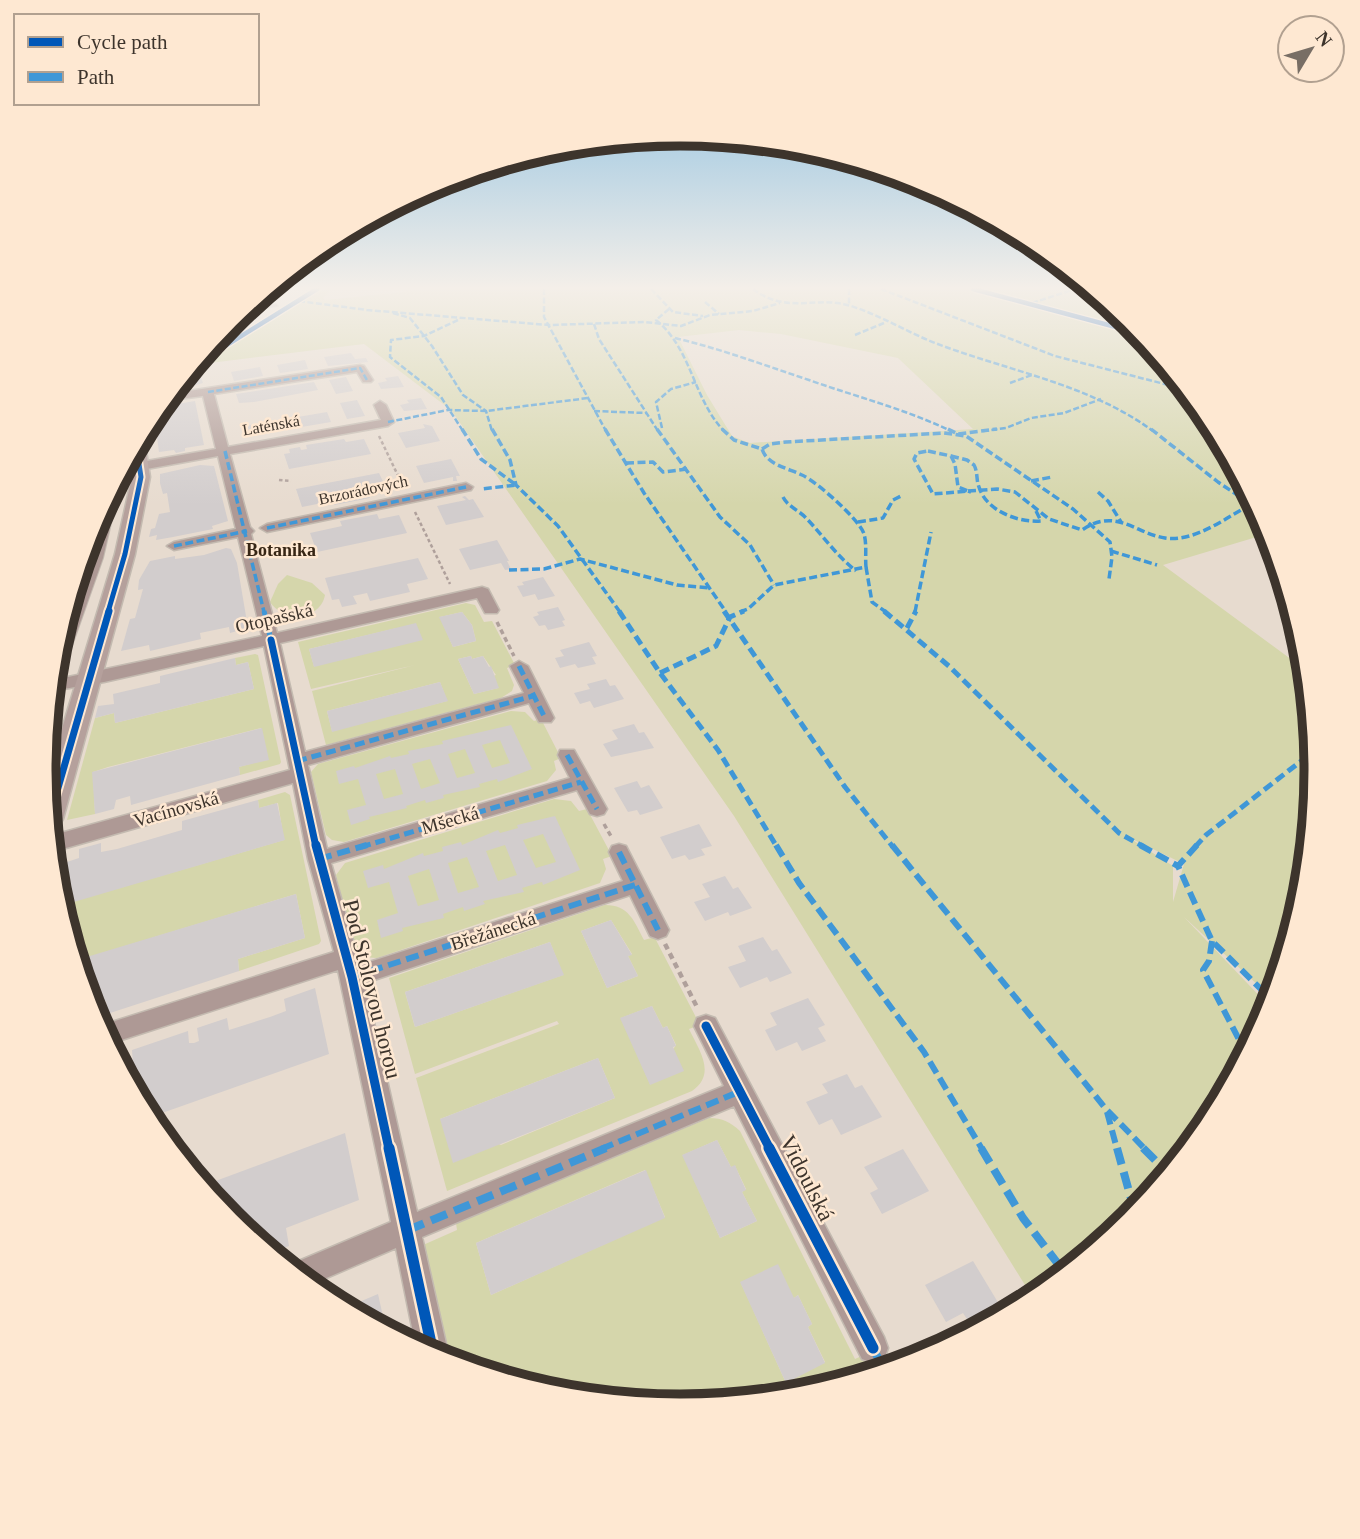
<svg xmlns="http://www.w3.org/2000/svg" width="1360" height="1539" font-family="Georgia,serif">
  <rect width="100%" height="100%" fill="#e7dbcf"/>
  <g fill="#d5d6ab" fill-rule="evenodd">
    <path d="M324,289H332L323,298L325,300L433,289H1093L1130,320L1209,416L1250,493H1243L1240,501L1261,513L1270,533L1163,565L1307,671L1316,769L1304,894L1272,998L1184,917L1270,1007L1268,1013L1209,1123L1130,1220L1033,1298L734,816L451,410L364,344L202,364ZM739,330L781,334L898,358L973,429L749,443L732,436L707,395L678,337ZM1128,837L1184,864L1173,902V866Z"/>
    <path d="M287,575L312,583L325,595C320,621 283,622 270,602L278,584Z"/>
    <path d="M466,603L475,605L484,622L492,621L515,665L507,668L514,685L512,691L501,698L326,745L312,691L415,665L311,689L298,642ZM462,612L472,625L476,641L453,647L440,617ZM397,628L314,666L309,649ZM471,656L472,659L483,656L496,675L493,676L498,688L474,694L458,659ZM440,682L447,701L332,731L327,711Z"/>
    <polygon points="255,654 258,655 281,762 280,764 240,775 239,767 268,759 261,728 108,767 93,772 95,814 67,820 95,718 114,713 115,723 254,689 248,662 236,665 235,658"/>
    <polygon points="511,711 525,712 534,721 541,719 561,758 554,761 556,770 547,781 344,842 332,840 326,835 311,772 318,764"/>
    <polygon points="285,792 290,795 321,941 319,944 239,971 238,959 305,938 296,894 76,961 56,892 67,889 67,903 284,840 278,803 259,808 258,800"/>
    <polygon points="554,799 571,801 579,811 587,809 612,856 603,859 606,869 600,883 377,958 362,957 356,952 336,875 345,863"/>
    <path d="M605,905C629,905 634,921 644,940L655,937L657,942L700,1025L689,1029C699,1050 717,1074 692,1091L447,1191L416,1078L559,1024L557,1021L415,1074L389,978ZM611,920L632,954L628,956L638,976L607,988L581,931ZM550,942L563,975L415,1027L405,992ZM652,1006L663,1028L667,1026L676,1045L650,1084L621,1018ZM598,1058L615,1098L501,1145L440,1119Z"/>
    <path d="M709,1118C723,1118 730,1122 740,1131L855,1359L866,1354L875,1372L804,1394L680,1406L555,1393L460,1364L458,1356L447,1360L440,1358L414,1249L457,1230L456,1223ZM717,1140L731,1167L735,1166L746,1189L742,1192L757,1221L720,1238L683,1155ZM645,1170L665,1217L491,1295L476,1243ZM741,1283L794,1298L798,1295L812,1324L808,1327L825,1362L786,1383Z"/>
  </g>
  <g fill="#d2cdcd" fill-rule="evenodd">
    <polygon points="351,353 355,359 366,358 368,362 328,366 324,357"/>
    <polygon points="305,360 308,369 280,373 277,365"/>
    <polygon points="260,367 263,376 234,381 231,372"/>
    <polygon points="199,372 203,383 171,392 185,375"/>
    <polygon points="398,376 404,387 381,389 378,383 387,381 385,378"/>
    <polygon points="346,377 353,391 336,394 329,380"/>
    <polygon points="314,382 318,390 254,402 239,403 236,394"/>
    <polygon points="421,398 427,409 404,411 400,405 409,403 407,400"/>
    <polygon points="357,400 365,416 347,419 340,403"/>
    <polygon points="177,401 177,404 195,401 204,445 185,448 185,451 176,453 174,450 159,452 155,422 147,423 158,407"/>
    <polygon points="327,412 331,422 248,436 245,426"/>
    <polygon points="423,424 432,426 440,441 406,448 398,433 425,428"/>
    <polygon points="344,439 346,442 364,439 371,454 289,469 284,454 290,453 289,449 300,447 301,450 307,449 306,445"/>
    <polygon points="451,459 460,476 456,476 457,481 453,481 453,477 424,483 416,466"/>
    <polygon points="200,465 214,466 228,521 212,526 213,529 173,537 156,540 157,535 149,537 151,529 155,528 159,514 170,512 167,493 163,494 160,483 160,474"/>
    <polygon points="379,473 387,490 368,494 370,498 334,505 332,501 302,507 296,489"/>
    <polygon points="465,496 469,500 473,499 484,517 446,525 437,506 466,500 462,497"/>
    <polygon points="377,514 379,519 399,515 407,533 317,552 310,533 342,526 340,521"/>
    <polygon points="497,540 509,561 507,561 511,569 505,570 501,563 470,570 459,549"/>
    <polygon points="226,548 231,549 237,563 248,628 230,633 229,627 200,633 201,639 150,651 149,645 121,651 130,619 135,618 143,589 138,590 139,580 150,561 175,556 175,559 204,555"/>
    <polygon points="418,558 428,579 407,584 410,592 370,601 367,593 353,596 357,604 342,607 339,599 332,600 325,578"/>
    <polygon points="543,577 555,596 538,600 535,594 523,597 517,586 524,585 522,582"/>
    <polygon points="558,607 565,620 562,621 565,626 548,630 545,625 539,626 533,617 539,615 537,612"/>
    <polygon points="462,612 472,625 476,641 453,647 439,617"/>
    <polygon points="416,623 423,640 314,667 309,649"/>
    <polygon points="589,642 597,656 592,657 596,664 578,668 575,664 560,668 555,658 564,656 560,650"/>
    <polygon points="471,656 472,659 483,656 489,667 491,666 499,688 474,694 458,659"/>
    <polygon points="235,658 236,665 248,662 254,689 115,723 114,713 95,718 98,706 114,704 113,694 160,683 160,676"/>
    <polygon points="606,679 610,686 615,685 624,699 594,708 590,701 580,704 574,693 590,689 587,684"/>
    <polygon points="440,682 448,701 332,732 327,711"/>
    <polygon points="634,724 639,733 644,732 654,748 611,757 603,744 618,739 612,730"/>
    <path d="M511,725L532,769L498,782L497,779L479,784L480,787L443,795L444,798L426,803L425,800L406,806L407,808L369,817L370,819L351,825L347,810L366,805L358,779L339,784L336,771L354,766L355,768L390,756L391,758L409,754L408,751L443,744L442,741ZM500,740L510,763L492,768L482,745ZM465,749L475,773L457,778L448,754ZM430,759L440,783L421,789L412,764ZM395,769L403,794L384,799L376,774Z"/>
    <polygon points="262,728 269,760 239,767 240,775 131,805 130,796 116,800 114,809 95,814 92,772"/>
    <polygon points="637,781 641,788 649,785 663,808 640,815 637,810 628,812 614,788"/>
    <polygon points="258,800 259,808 277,803 285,840 67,904 67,889 56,892 55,879 67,876 67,862 79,858 79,849 101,843 101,852 117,849 182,830 182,821"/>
    <path d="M555,816L580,870L543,885L542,882L522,888L524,892L483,901L485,904L464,911L463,907L443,914L444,918L402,928L403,931L381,938L377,920L398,913L389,882L368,888L363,871L383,865L384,869L423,853L424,856L443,851L442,847L461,842L462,845L498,830L500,833L518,828L517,825ZM543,834L556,862L536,868L523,840ZM505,845L517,875L498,881L486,851ZM467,857L479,887L458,893L448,863ZM429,869L439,900L418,906L408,876Z"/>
    <polygon points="699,824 712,846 701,849 705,855 689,860 685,855 672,859 660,837"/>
    <polygon points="725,876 733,889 738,887 752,908 730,916 728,912 705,921 694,902 710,897 702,884"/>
    <polygon points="296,894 305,938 238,959 239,971 107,1014 106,1001 90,1006 76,961 80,959"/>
    <polygon points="611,920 632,955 628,956 638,976 607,988 581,931"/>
    <polygon points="763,937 772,951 777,949 792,973 770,982 767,977 740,988 728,967 746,961 738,946"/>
    <polygon points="550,942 564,975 415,1027 405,992"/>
    <polygon points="315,988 329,1054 148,1118 121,1067 133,1064 132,1050 188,1031 189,1043 194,1043 199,1041 197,1028 227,1018 229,1030 270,1017 286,1011 284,999"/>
    <polygon points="808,998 825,1025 818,1028 826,1041 802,1051 797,1042 776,1051 765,1030 777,1025 770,1013"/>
    <polygon points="652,1006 663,1028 667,1026 676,1046 673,1047 684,1071 650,1085 620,1018"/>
    <polygon points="598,1058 615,1098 453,1163 440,1119"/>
    <polygon points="847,1074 855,1088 862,1085 882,1117 841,1135 832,1119 819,1125 806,1102 828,1093 822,1084"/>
    <polygon points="345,1133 359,1200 286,1228 289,1246 271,1253 230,1219 202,1186"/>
    <polygon points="717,1140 731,1167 735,1165 740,1177 746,1190 742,1192 757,1221 720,1238 682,1155"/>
    <polygon points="903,1149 929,1191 882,1214 870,1193 878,1189 864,1167"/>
    <polygon points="646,1170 665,1218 491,1295 476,1243"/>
    <polygon points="973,1261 1005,1314 974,1330 963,1313 946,1322 925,1285"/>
    <polygon points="778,1264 794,1298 798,1295 812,1324 808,1327 825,1363 786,1383 740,1282"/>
    <polygon points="378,1294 386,1330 345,1308"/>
  </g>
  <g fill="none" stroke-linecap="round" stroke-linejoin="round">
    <g stroke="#c3bab0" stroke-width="2">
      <g id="lane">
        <polygon points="276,304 278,306 251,310 227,323 234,317 243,311 240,311 244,308"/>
        <polygon points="118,478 121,480 103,558 55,694 51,697 53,676 94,561 81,562 83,558 96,556 113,487"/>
      </g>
    </g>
    <g stroke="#c3bab0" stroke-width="3">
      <g id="street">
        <polygon points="360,365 364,366 373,380 371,382 363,382 357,372 214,394 228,447 381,420 374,405 380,401 386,405 394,422 388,426 230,454 250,527 254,531 251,534 277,633 482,587 488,589 499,610 497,613 485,613 477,598 280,643 305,752 524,693 510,666 519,661 528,666 554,718 551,722 539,722 529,703 308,765 327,849 570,778 558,755 560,750 574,750 607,809 604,814 597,816 590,814 577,790 331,863 360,965 623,881 609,852 612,846 619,844 626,846 669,930 666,936 658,939 650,936 630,895 365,983 417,1212 724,1086 694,1026 697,1018 706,1015 715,1018 884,1337 888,1348 884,1359 873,1363 862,1359 734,1106 422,1237 447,1348 442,1359 416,1347 396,1248 310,1285 287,1266 391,1222 338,970 109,1044 99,1026 334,952 308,859 293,783 52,852 50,836 290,770 264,646 104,682 52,691 54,680 262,636 238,537 174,550 167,546 174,542 236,529 218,456 141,470 134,466 141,462 216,449 203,396 163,401 169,394"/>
        <polygon points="466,483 473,487 471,490 267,532 260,528 267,524"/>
      </g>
    </g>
    <g stroke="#c3bab0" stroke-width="3">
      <polygon id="secondary" points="139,439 145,444 150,477 135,554 63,819 59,826 50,829 45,785 115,554 132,477 130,456"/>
    </g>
    <g stroke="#afa09b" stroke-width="2.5" stroke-dasharray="3.5 2.5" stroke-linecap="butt">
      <polyline points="379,436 403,486"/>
      <polyline points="279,480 291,481"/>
      <polyline points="415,512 450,584"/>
    </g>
    <g stroke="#afa09b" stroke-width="3.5" stroke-dasharray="5 3.5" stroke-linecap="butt">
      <polyline points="497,622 514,656"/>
      <polyline points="604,824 612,838"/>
    </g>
    <polyline stroke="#afa09b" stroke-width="4.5" stroke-dasharray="6 4.5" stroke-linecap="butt" points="665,944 698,1009"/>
    <use href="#lane" fill="#ae9995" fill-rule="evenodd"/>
    <use href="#street" fill="#ae9995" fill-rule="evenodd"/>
    <use href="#secondary" fill="#b5a09c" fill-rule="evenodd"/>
    <g stroke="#3f97d7" stroke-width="2.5" stroke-dasharray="6 2.5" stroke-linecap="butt">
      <polyline points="544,289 544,317 606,431"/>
      <polyline points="651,289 673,312 703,316"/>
      <path d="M753,289C788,315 816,295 851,306C880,315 907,332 935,343C1008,371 1089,384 1153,431"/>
      <polyline points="849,289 849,305"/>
      <polyline points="881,289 1055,356 1188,390"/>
      <polyline points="299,301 367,310 549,325 645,322 681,326 710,315 753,311 780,303"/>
      <polyline points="705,302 719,314"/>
      <polyline points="1032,303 1075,289"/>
      <path d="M669,309L656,320C692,349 693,399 724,431"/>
      <polyline points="393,313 410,318 432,346 463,395 486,411 492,431"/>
      <polyline points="458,320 424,336 391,340 390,357 441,397 463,431"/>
      <polyline points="594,324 599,339 658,431"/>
      <polyline points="855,335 884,323"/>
      <path d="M675,338C721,349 764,365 809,380C857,397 905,409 951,431"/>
      <polyline points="1010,383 1032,375"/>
      <polyline points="208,392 360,368 367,380"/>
      <polyline points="594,411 646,413"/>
      <polyline points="388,422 448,410 486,411 588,398"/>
      <polyline points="662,428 656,402 671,389 696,382"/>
      <polyline points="983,431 1006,428 1031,418 1064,413 1101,399"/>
    </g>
    <g stroke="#3f97d7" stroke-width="3.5" stroke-dasharray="8 3.5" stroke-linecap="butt">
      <polyline points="462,429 481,459 516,485 481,489"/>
      <polyline points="492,429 510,460 516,485 558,526 620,612"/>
      <polyline points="605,429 644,493 726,612"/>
      <polyline points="657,429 720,517 750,545 774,585"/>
      <path d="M722,429L734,440L762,449C767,465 788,468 802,475C816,481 860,520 864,534C867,544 865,557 866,567L774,585L748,609L740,612"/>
      <polyline points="948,429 958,434 997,429"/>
      <polyline points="1151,429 1218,482 1258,509"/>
      <polyline points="762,449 770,444 786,442 944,433 966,436 1073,509 1110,542 1112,557 1109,579"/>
      <polyline points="225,451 264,612"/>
      <polygon points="928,451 951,456 955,464 958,487 968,491 933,494 914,459 917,453"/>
      <path d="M951,456L967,460L974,465C978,472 976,480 979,487C986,511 1019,523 1041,521L1035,509"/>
      <polyline points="626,463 653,462 663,472 687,469"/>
      <polyline points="1031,481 1052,477"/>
      <polyline points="968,491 971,492"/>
      <path d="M968,491L997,489L1015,492L1049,519L1082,530C1116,507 1134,533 1165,538C1195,543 1230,515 1255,502"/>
      <polyline points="1098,492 1108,501 1121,522"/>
      <path d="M783,497C788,507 799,510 807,519C824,537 836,555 856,571"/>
      <polyline points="858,522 883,518 893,500 903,495"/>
      <polyline points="267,528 466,487"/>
      <polyline points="174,546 247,531"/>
      <polyline points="1111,551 1157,565"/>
      <polyline points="866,567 872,602 886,612"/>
      <polyline points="509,570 544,569 580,559 677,585 710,588"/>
      <polyline points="915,612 931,532"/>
    </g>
    <g stroke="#3f97d7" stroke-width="5" stroke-dasharray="10 5" stroke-linecap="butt">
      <polyline points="264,611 271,640"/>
      <polyline points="619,611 660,673 718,750 777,847"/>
      <polyline points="724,611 845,787 893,847"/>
      <polyline points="884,611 950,667 1119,833 1144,847"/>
      <polyline points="907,628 916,611"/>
      <polyline points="519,666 545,718"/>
      <polyline points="660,673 716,646 730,617 744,611"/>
      <polyline points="567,755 597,809"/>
      <polyline points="297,761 533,696"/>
      <polyline points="361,847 581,782"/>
      <polyline points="1195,847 1206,835 1314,751"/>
    </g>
    <g stroke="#3f97d7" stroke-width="6" stroke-dasharray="13 6" stroke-linecap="butt">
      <polyline points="776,845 799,883 924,1052 982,1149"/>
      <polyline points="892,845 1106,1109 1145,1149"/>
      <polyline points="1140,845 1178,866"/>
      <polyline points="1197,845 1178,866 1212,941 1272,1000"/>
      <polyline points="619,852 658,930"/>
      <polyline points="319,859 367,845"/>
      <polyline points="1212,941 1209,961 1203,970 1246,1053"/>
      <polyline points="352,977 635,885"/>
      <polyline points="1107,1112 1117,1149"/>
      <polyline points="601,1149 741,1091"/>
    </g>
    <g stroke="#3f97d7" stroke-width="8" stroke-dasharray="17 8" stroke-linecap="butt">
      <polyline points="981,1148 1023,1218 1065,1273"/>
      <polyline points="1117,1148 1135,1213"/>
      <polyline points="1143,1148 1168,1173"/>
      <polyline points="408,1230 606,1148"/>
      <polyline points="870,1343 884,1369"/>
    </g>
    <g stroke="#fee8d2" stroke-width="7">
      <g id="cycleway-far4">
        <polyline points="973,289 1142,334"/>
        <polyline points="196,361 217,351 317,289"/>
      </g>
    </g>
    <g stroke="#fee8d2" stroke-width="9">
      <polyline id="cycleway-far3" points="108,612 125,554 141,477 136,444"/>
    </g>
    <g stroke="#fee8d2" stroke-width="11">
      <g id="cycleway-far2">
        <polyline points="271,640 316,847"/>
        <polyline points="49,819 109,611"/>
      </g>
    </g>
    <g stroke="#fee8d2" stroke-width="13">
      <g id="cycleway-far1">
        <polyline points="316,845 352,977 389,1149"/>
        <polyline points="706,1026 770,1149"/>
      </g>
    </g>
    <g stroke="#fee8d2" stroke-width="16">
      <g id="cycleway">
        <polyline points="389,1148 432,1348"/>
        <polyline points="769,1148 873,1348"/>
      </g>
    </g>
    <use href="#cycleway-far4" stroke="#0057b8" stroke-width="4.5"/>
    <use href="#cycleway-far3" stroke="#0057b8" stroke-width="5"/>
    <use href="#cycleway-far2" stroke="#0057b8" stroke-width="7"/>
    <use href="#cycleway-far1" stroke="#0057b8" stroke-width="9"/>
    <use href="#cycleway" stroke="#0057b8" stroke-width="11"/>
  </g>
  <linearGradient id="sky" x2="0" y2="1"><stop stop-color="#73b4de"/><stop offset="0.57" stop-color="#f4efe9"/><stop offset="1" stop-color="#f4efe9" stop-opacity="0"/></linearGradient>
  <rect width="1360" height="505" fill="url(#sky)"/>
  <g text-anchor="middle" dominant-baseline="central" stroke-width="5" stroke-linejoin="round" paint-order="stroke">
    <g font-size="16" fill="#3d342c" stroke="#fee8d2">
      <text transform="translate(271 425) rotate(-10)">Laténská</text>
      <text transform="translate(363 490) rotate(-12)">Brzorádových</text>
    </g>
    <g font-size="18" font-weight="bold" fill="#372615" stroke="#fee8d2">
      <text x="281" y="550">Botanika</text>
    </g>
    <g font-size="19" fill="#3d342c" stroke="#fee8d2">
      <text transform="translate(274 618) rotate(-13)">Otopašská</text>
      <text transform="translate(176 809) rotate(-16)">Vacínovská</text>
      <text transform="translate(450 820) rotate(-16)">Mšecká</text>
      <text transform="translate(493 931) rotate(-18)">Břežánecká</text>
    </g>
    <g font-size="23" fill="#3d342c" stroke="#fee8d2">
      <text transform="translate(372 989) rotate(76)">Pod Stolovou horou</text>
      <text transform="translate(807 1178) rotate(63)">Vidoulská</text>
    </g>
  </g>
  <path d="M0 0H1360V1539H0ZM56 770a624 624 0 1 1 1248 0a624 624 0 1 1-1248 0Z" fill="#fee8d2" fill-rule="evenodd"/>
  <path fill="none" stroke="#3d342c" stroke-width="9" d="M56 770a624 624 0 1 1 1248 0a624 624 0 1 1-1248 0Z"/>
  <rect x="14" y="14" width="245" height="91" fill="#fee8d2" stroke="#b1a090" stroke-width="2"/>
  <rect x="28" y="37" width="35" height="10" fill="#0057b8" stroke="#b1a090" stroke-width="2"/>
  <text x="77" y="49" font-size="21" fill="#3d342c">Cycle path</text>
  <rect x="28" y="72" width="35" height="10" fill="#3f97d7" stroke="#b1a090" stroke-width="2"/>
  <text x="77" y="84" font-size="21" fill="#3d342c">Path</text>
  <g transform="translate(1311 49) rotate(52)"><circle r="33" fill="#fee8d2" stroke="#b1a090" stroke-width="2"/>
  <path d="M0-5L12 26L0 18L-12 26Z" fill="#786e65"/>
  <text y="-10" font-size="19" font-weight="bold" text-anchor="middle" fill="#3d342c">N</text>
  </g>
</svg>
